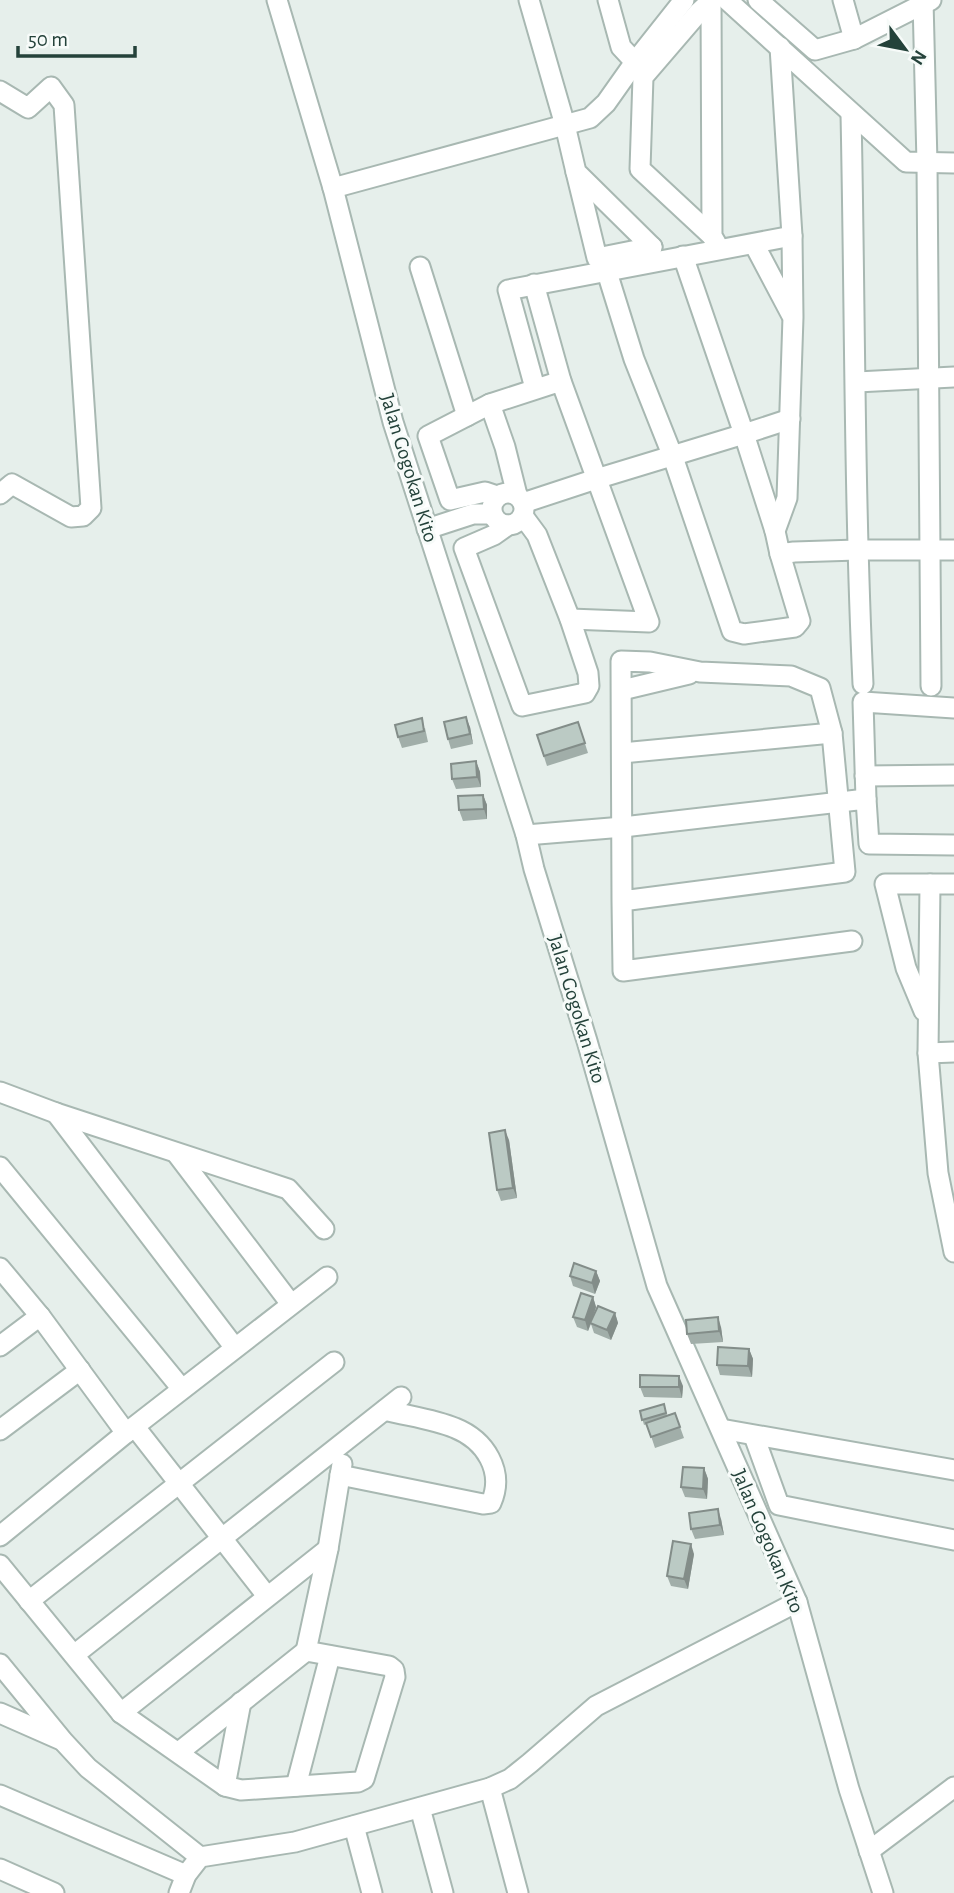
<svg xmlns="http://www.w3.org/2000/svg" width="954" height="1893" font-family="'Alegreya Sans',sans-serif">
  <rect width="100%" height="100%" fill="#e6efeb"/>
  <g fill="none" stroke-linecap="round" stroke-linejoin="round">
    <g stroke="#a8b8b2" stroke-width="23">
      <g id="minor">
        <polyline points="277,0 333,188 393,422 526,835 534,869 587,1041 657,1286 797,1602 849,1789 883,1893"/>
        <polyline points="529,0 565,125 576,172 652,247"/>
        <polyline points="608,0 621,47 635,62"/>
        <polyline points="711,0 712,236 716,243"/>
        <polyline points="727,0 906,162 954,163"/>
        <polyline points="758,0 815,50 854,39 931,0"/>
        <polyline points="843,0 854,39"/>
        <polyline points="923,0 927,163 931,686"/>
        <polyline points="0,91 28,108 51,87 64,105 91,508 83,516 71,517 12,484 0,494"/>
        <path d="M851,114C855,304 854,494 863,684"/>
        <polyline points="576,172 597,258 652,247"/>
        <polyline points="333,188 590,118 606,103 635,62 684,0"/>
        <polyline points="712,236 640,169 643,77 698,13 712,0"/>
        <polyline points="754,244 791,314"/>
        <polyline points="683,256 744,434 790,419"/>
        <polyline points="420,267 467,416"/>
        <polyline points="606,269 634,359 673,457 732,631 744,634 795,627 800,621 780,554"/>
        <polyline points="534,284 561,381"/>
        <polyline points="857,382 954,377"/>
        <polyline points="535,388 508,290 792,236"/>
        <polyline points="490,404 505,447 517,495"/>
        <circle cx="508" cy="509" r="16"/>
        <polyline points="497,496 485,492 450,500 428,436 490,404 561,381 649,622 570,619"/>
        <polyline points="523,503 596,479 744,434 775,531 780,554 794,552 857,550 954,550"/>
        <polyline points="508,525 494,535 464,548 522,706 585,693 589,686 588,673 570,619 537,535 523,516"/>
        <polyline points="427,529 473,514 492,514"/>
        <polyline points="775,531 787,498 793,317 792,236 780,47"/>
        <polyline points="622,690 689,674"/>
        <polyline points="622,753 832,733"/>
        <polyline points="865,776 954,775"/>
        <polyline points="866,799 863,702 954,708"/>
        <polyline points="526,835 623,827 866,799 869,844 954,845"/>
        <polyline points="930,884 928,1053 938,1173 954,1252"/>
        <polyline points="622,901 621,661 650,662 700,672 791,676 820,688 832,733 845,872 622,901 623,971 852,941"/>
        <polyline points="924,1011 906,968 885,884 954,884"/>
        <polyline points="928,1053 954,1052"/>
        <polyline points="0,1092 56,1113 288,1189 324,1229"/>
        <polyline points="56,1113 235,1348"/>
        <polyline points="177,1154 291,1304"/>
        <polyline points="0,1167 182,1389"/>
        <polyline points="0,1268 40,1316 126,1433"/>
        <polyline points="0,1346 40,1316"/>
        <polyline points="135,1427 267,1596"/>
        <polyline points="721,1429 954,1470"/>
        <polyline points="0,1430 80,1370"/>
        <polyline points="754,1436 779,1505 954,1540"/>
        <path d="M340,1475L483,1504L491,1503C505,1471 485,1440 455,1428C434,1419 408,1416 385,1410"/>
        <polyline points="0,1536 126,1433 327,1277"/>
        <polyline points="0,1565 121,1713 225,1786 241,1790 358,1782 364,1779 395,1677 394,1670 389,1666 306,1651 179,1752"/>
        <polyline points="29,1601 334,1362"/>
        <polyline points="306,1651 328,1549 342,1464"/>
        <polyline points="74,1655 401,1397"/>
        <polyline points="0,1664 63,1741 88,1768 200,1857"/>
        <polyline points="0,1713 59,1739"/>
        <polyline points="121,1713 328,1549"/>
        <polyline points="225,1786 241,1702"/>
        <polyline points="296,1786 330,1656"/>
        <polyline points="490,1788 518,1893"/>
        <polyline points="0,1795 186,1875"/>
        <polyline points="420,1808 443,1893"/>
        <polyline points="354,1826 372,1893"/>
        <polyline points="869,1851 954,1787"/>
        <polyline points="0,1869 54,1893"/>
        <polyline points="179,1893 186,1875 200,1857 295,1842 490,1788 510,1779 530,1763 596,1706 797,1602"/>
      </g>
    </g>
    <use href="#minor" stroke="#fff" stroke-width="19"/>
  </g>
  <g fill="#a1aea9">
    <polygon points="578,722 588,753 547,766 537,735"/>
    <polygon points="470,727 473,744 451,749 448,739"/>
    <polygon points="425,728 428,742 402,748 398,737"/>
    <polygon points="476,761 480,772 481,787 456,789 452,779"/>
    <polygon points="483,795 487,805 487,819 463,821 459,810"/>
    <polygon points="509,1140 517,1198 501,1201 497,1190"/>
    <polygon points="596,1271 600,1281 595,1294 573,1286 570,1276"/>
    <polygon points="593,1297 596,1307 593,1317 615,1313 618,1323 611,1340 594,1333 591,1324 588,1331 577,1327 573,1317"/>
    <polygon points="721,1327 723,1342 691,1344 687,1334"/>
    <polygon points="749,1349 753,1359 752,1377 720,1375 717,1365"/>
    <polygon points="683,1386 682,1398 644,1397 640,1387"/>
    <polygon points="664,1404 667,1415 675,1413 684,1438 655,1448 647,1424 644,1425 640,1411"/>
    <polygon points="704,1468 708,1479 707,1499 685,1497 681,1487"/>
    <polygon points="721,1519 724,1535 695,1539 691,1529"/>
    <polygon points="694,1554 688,1589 671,1586 667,1576"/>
  </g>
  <g fill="#838d89">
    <polygon points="466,717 470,727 473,744 470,734"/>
    <polygon points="476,761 480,772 481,787 477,777"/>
    <polygon points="483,795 487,805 487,819 484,809"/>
    <polygon points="505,1130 509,1140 517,1198 513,1188"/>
    <polygon points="596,1271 600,1281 595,1294 592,1283"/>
    <polygon points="593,1297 596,1307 588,1331 585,1320"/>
    <polygon points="615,1313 618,1323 611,1340 607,1330"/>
    <polygon points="718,1317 721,1327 723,1342 719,1331"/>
    <polygon points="749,1349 753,1359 752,1377 748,1366"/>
    <polygon points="679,1376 683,1386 682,1398 679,1387"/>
    <polygon points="704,1468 708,1479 707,1499 703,1489"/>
    <polygon points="718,1509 721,1519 724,1535 720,1525"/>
    <polygon points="691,1544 694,1554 688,1589 684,1579"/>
  </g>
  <g fill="#bbcac4" stroke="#838d89" stroke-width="2">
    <polygon points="466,717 470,734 448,739 444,722"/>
    <polygon points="422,718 424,731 398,737 395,725"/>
    <polygon points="578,722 585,743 544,756 537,735"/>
    <polygon points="476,761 477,777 452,779 451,764"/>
    <polygon points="483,795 484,809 459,810 458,796"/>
    <polygon points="505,1130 513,1188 497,1190 489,1133"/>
    <polygon points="574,1263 596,1271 592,1283 570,1276"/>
    <polygon points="581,1293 593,1297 585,1320 573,1317"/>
    <polygon points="598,1306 615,1313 607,1330 590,1323"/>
    <polygon points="718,1317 719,1331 687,1334 686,1320"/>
    <polygon points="718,1347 749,1349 748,1366 717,1365"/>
    <polygon points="640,1375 679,1376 679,1387 640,1387"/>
    <polygon points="664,1404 666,1413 642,1420 640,1411"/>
    <polygon points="675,1413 680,1427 651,1437 646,1423"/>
    <polygon points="683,1467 704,1468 703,1489 681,1487"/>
    <polygon points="718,1509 720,1525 691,1529 689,1513"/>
    <polygon points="673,1541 691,1544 684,1579 667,1576"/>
  </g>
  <g text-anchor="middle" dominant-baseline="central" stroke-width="6" stroke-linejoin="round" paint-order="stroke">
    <g font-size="21" fill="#24423a" stroke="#f7fbf9">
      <text transform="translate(409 468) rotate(73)">Jalan Gogokan Kito</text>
      <text transform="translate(577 1009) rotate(73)">Jalan Gogokan Kito</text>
      <text transform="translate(768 1541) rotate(67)">Jalan Gogokan Kito</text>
    </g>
  </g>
  <g transform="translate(905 49) rotate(122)" stroke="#f7fbf9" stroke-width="5" paint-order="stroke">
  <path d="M0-5L12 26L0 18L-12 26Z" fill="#24423a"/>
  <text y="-10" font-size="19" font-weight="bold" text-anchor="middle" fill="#24423a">N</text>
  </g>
  <path d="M18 46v10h117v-10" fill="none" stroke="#24423a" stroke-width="3.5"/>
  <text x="28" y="46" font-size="21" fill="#24423a" stroke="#f7fbf9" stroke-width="5" paint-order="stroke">50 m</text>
</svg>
